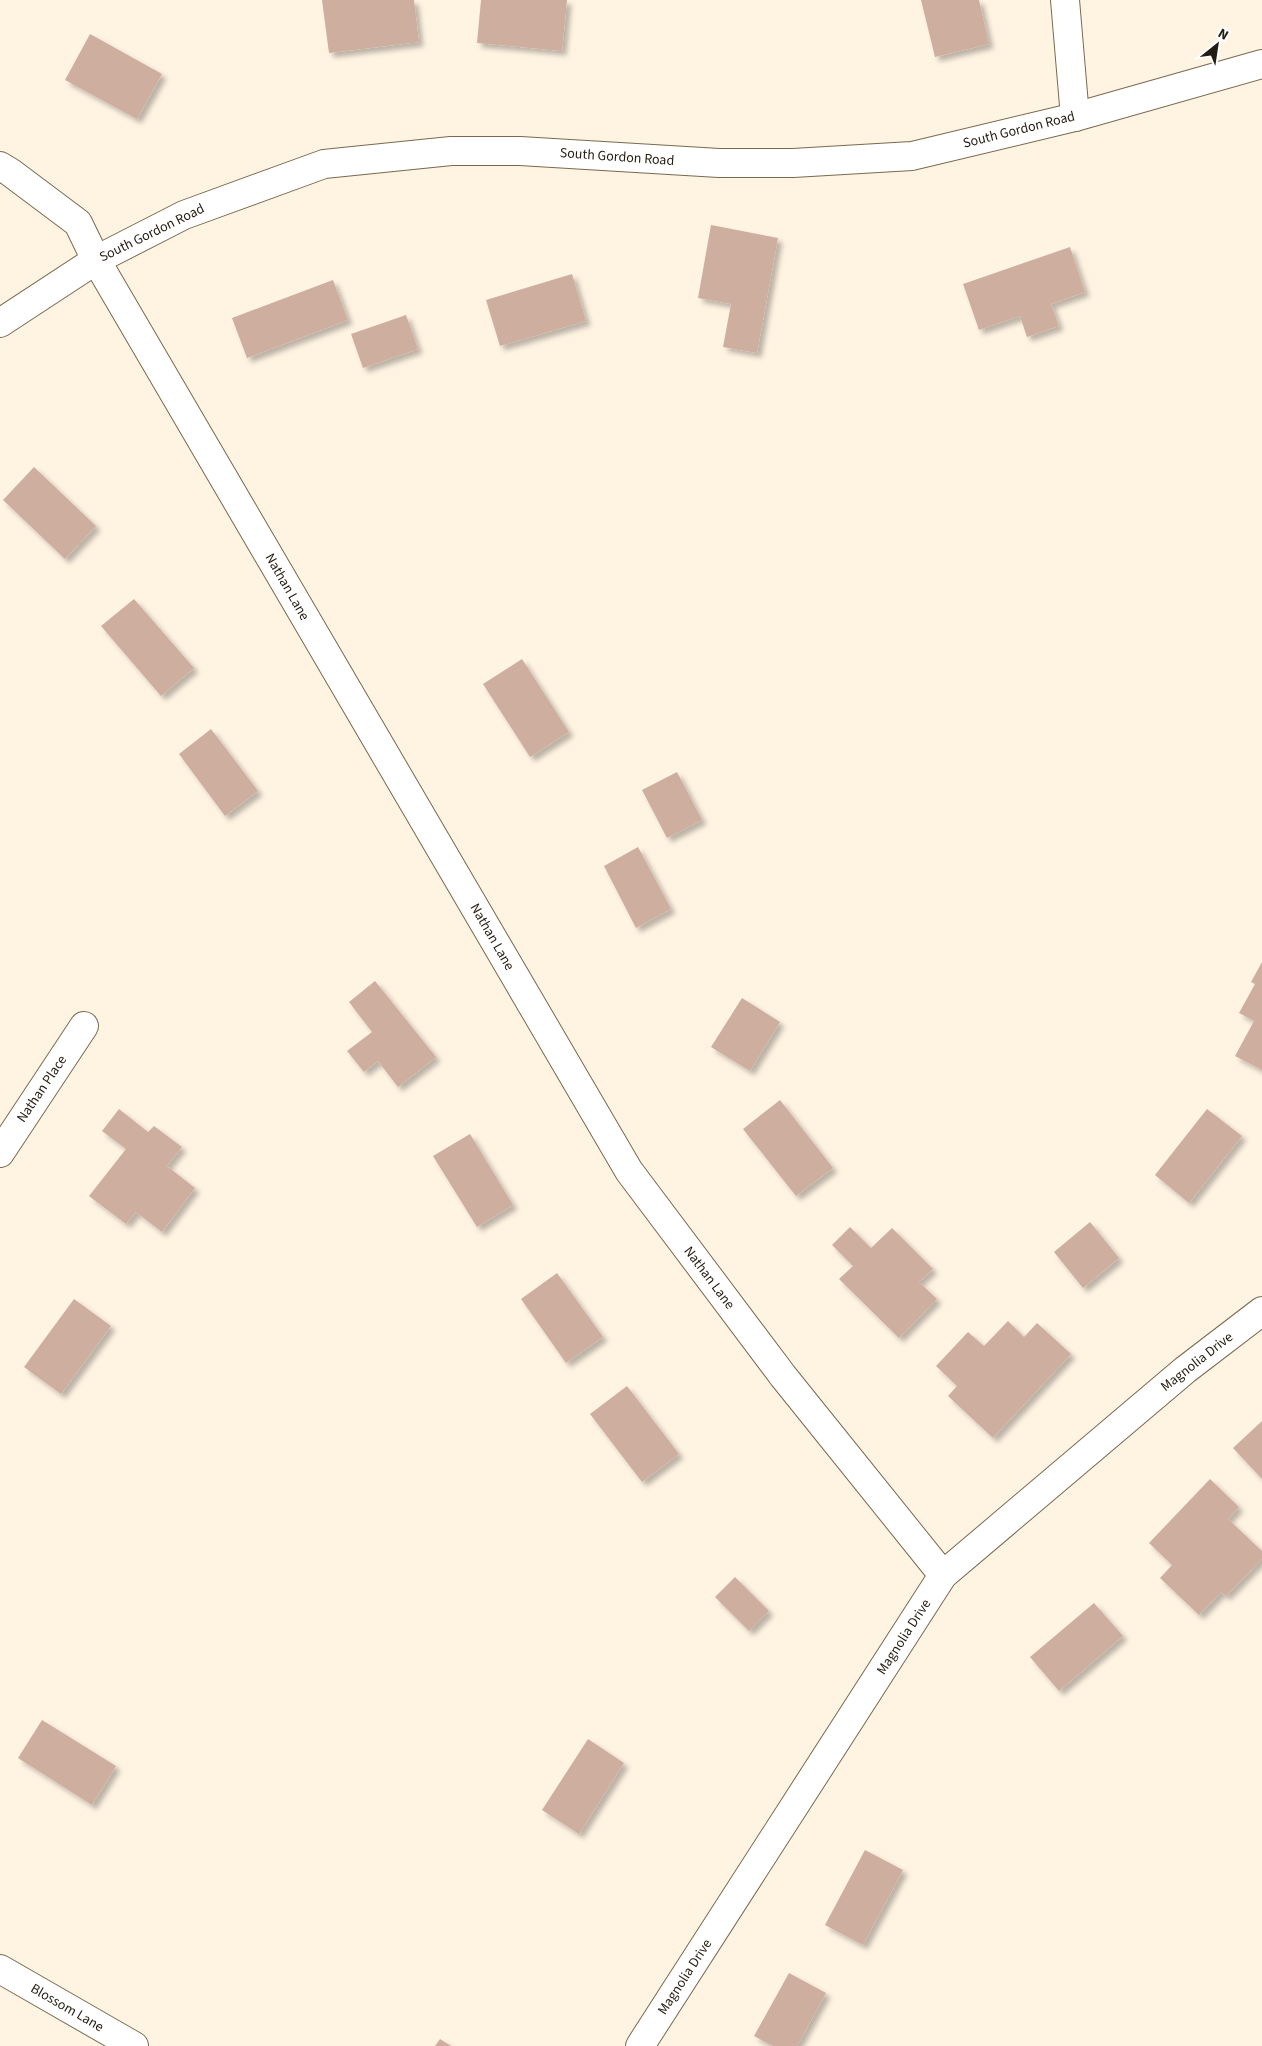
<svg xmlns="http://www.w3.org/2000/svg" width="1262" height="2046" font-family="'Source Sans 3',sans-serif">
  <defs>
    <filter id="shadow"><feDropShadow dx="4.5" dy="4.5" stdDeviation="2.5" flood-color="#0004"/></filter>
  </defs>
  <rect width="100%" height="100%" fill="#fff3e2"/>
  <g fill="#ceae9f" filter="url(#shadow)">
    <polygon points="322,0 414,0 419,42 329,53"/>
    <polygon points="481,0 567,0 562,51 477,43"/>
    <polygon points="921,0 979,0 989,44 935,57"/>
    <polygon points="90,34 162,74 137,119 65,80"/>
    <polygon points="711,225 778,238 757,353 723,347 731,304 698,298"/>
    <polygon points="1070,247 1085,292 1051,304 1059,326 1027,337 1020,316 979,330 963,284"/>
    <polygon points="572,274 586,321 500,346 486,300"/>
    <polygon points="333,280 348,320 247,358 232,318"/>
    <polygon points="406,315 418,349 363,368 351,334"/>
    <polygon points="34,467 96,526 65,559 3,500"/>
    <polygon points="134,599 194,668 161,696 101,626"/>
    <polygon points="522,659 569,732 530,757 483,684"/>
    <polygon points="211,729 258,791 225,816 179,754"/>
    <polygon points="677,772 702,820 667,838 642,790"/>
    <polygon points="638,847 671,909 636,928 604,866"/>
    <polygon points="1262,962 1262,1070 1235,1056 1254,1021 1239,1013 1255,984 1251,982"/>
    <polygon points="375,981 436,1057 398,1087 378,1061 364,1072 347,1051 372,1032 349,1002"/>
    <polygon points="742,998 780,1022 750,1071 711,1047"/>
    <polygon points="780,1100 833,1168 796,1196 743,1129"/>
    <polygon points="119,1109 148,1132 154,1126 182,1147 167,1166 195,1188 162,1232 136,1212 126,1224 89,1196 126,1149 102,1131"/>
    <polygon points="1207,1109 1242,1136 1189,1203 1155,1175"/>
    <polygon points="470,1134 513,1205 477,1227 433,1156"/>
    <polygon points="1090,1222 1119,1258 1083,1288 1054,1252"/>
    <polygon points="850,1227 871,1248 892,1228 933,1269 919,1282 937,1299 899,1338 839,1279 853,1266 832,1245"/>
    <polygon points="557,1273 603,1337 566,1363 521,1299"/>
    <polygon points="74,1299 111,1326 61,1394 24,1367"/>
    <polygon points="1008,1321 1024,1337 1037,1323 1071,1354 993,1438 948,1396 957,1386 936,1366 968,1332 984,1346"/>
    <polygon points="627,1386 679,1454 642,1482 590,1414"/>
    <polygon points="1262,1421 1262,1479 1233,1448"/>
    <polygon points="1210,1479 1239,1507 1228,1519 1262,1551 1262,1559 1226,1596 1221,1592 1199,1615 1160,1578 1172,1565 1149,1543"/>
    <polygon points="735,1577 769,1611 749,1631 715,1597"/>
    <polygon points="1094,1603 1123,1636 1059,1691 1030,1657"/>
    <polygon points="42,1720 116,1766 92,1805 18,1758"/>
    <polygon points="588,1739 624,1763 579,1834 542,1810"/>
    <polygon points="865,1850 903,1870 863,1945 825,1925"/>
    <polygon points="789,1973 826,1993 797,2046 773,2046 754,2036"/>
    <polygon points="440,2039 451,2046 435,2046"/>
  </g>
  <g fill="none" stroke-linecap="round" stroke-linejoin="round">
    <g stroke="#7a694f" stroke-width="30">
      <g id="minor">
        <polyline points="1065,0 1075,117"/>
        <polyline points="0,166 10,172 78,223 96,260 629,1171 783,1376 943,1575"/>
        <polyline points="0,1153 84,1026"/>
        <polyline points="0,1969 134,2046"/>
        <polyline points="640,2046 943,1575 1185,1370 1262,1311"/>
      </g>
    </g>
    <g stroke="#7a694f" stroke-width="30">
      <polyline id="tertiary" points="0,323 96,260 184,215 324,164 451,151 520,151 719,163 793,163 912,156 1075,117 1262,64"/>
    </g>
    <use href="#minor" stroke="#fff" stroke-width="28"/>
    <use href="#tertiary" stroke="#fff" stroke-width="28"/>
  </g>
  <g text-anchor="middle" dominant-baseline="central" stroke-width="4" stroke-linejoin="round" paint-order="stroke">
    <g font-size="14" fill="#231c12" stroke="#fff">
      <text transform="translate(1019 130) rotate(-14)">South Gordon Road</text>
      <text transform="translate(617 157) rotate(4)">South Gordon Road</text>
      <text transform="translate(152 233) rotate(-26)">South Gordon Road</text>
      <text transform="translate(287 587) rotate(60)">Nathan Lane</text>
      <text transform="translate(492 937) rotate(60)">Nathan Lane</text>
      <text transform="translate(42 1089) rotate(-56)">Nathan Place</text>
      <text transform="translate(709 1278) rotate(53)">Nathan Lane</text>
      <text transform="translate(1197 1362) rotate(-38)">Magnolia Drive</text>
      <text transform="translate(904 1637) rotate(-57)">Magnolia Drive</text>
      <text transform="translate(685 1977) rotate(-57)">Magnolia Drive</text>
      <text transform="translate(67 2008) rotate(30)">Blossom Lane</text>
    </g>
  </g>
  <g transform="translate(1217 45) rotate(30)" stroke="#ffffff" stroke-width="4" paint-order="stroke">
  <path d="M0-4L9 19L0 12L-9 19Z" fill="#231c12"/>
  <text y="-8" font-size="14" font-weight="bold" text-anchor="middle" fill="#231c12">N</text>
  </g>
</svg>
